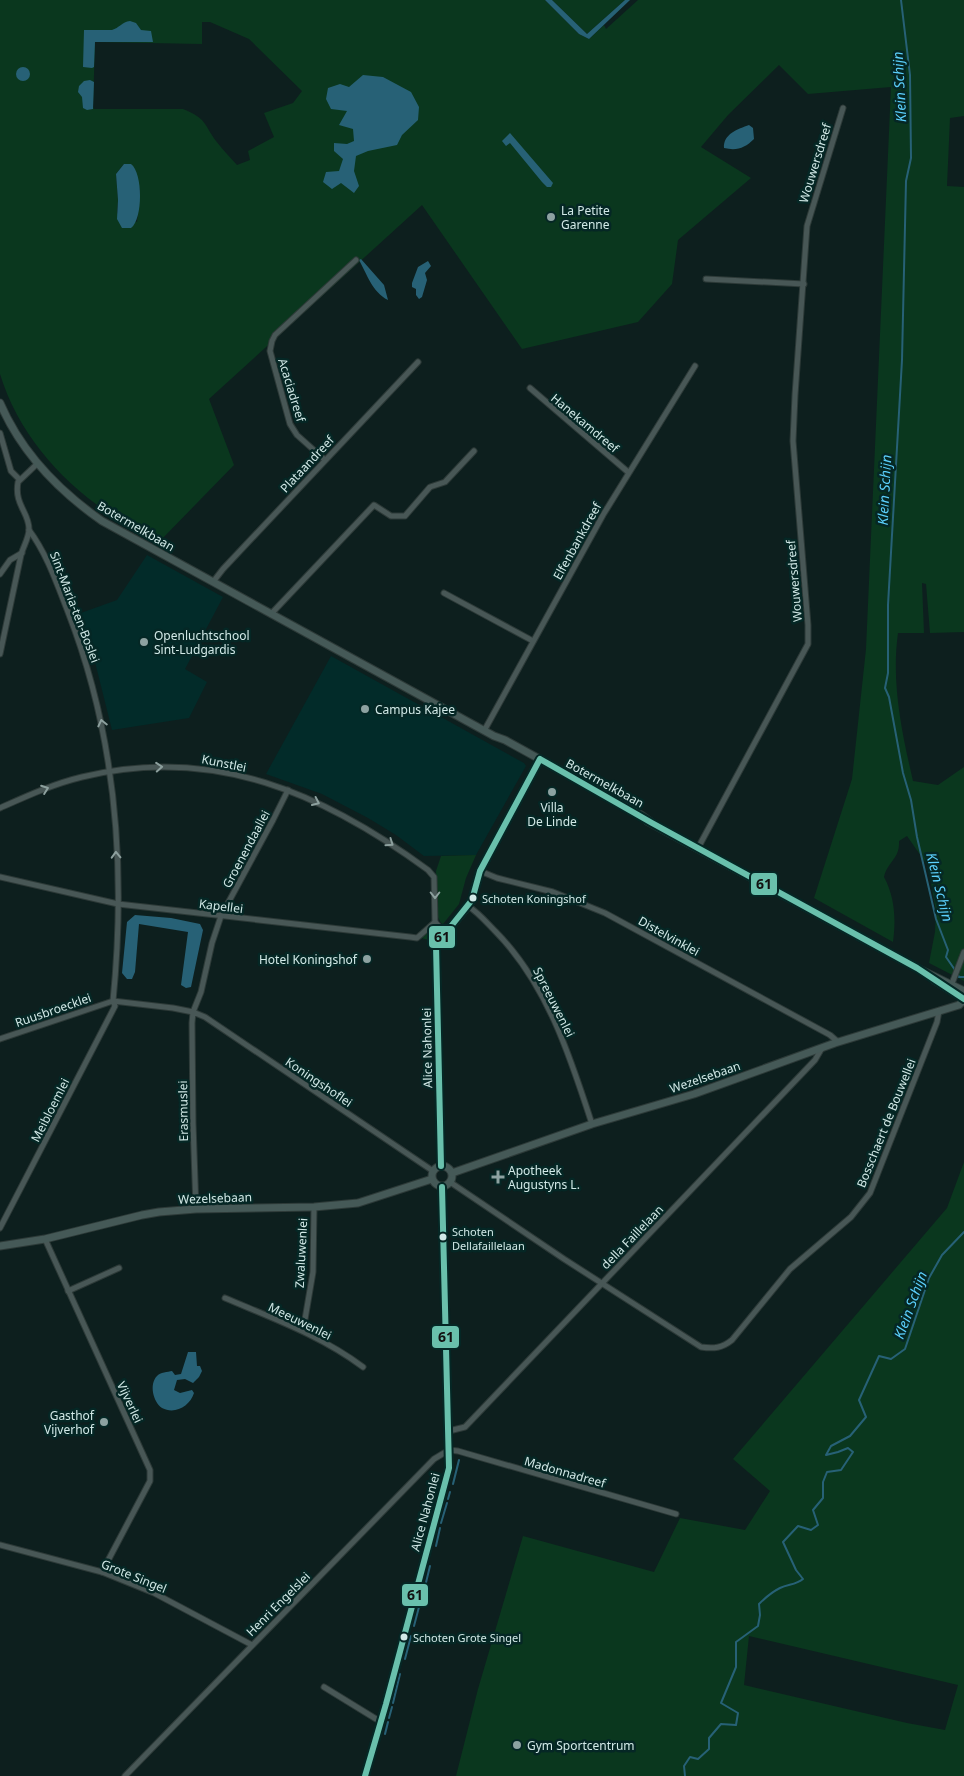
<svg xmlns="http://www.w3.org/2000/svg" width="964" height="1776" font-family="'Noto Sans',sans-serif">
  <rect width="100%" height="100%" fill="#0d1f1e"/>
  <g fill="#022b29">
    <polygon points="147,555 223,597 185,669 207,682 189,718 112,730 95,662 78,614 117,600"/>
    <polygon points="331,656 524,763 526,766 476,855 424,856 396,835 368,818 322,794 266,774"/>
  </g>
  <g fill="#0a371e" fill-rule="evenodd">
    <path d="M0,0H545L579,34L589,39L604,25L606,29L638,0H964V116L950,118L947,186L964,187V632L930,633L926,584L922,583L924,633H898C891,683 902,733 913,781L938,785L964,767V981L929,963L935,932L936,911L928,866L907,836L899,841C900,859 888,861 884,877C895,897 896,920 893,942L814,898L852,779L866,649L891,87L808,94L779,65L728,115L701,147L751,178L678,240L672,284L638,322L522,349L422,205L209,399L234,465L160,541C142,532 123,523 106,511C58,479 17,430 0,374ZM202,22H210L249,39L302,91L293,103L264,113L274,137L248,151L250,160L237,165C230,157 223,150 216,141C203,123 207,119 183,109H94L93,107L95,42L202,44ZM124,164H131L140,190L137,222L117,213L118,200L116,174Z"/>
    <polygon points="552,0 625,0 587,34"/>
    <polygon points="476,855 466,878 459,904 443,924 441,923 438,917 436,871 441,856"/>
    <polygon points="432,927 439,929 429,940 421,938"/>
    <path d="M964,1162V1776H456L478,1689L523,1536L654,1572L680,1518L745,1530L770,1491L733,1459L947,1208ZM749,1636L958,1685L945,1730L907,1723L744,1685Z"/>
  </g>
  <g fill="#276176">
    <polygon points="545,0 552,0 587,34 625,0 630,0 589,39 579,34"/>
    <path d="M130,21L136,23L141,30L151,31L153,42H95L94,67L92,68L83,67L84,30H112C119,28 122,22 130,21Z"/>
    <circle cx="23" cy="74" r="7"/>
    <polygon points="363,75 383,77 411,92 419,107 418,120 402,135 397,145 368,151 356,156 354,171 359,186 354,193 341,183 332,189 323,182 326,172 339,171 343,159 334,151 334,143 347,144 354,141 353,129 339,125 347,111 331,109 326,99 328,88 340,84 349,87"/>
    <polygon points="90,80 94,82 93,109 87,110 83,108 82,97 78,92 79,86 84,81"/>
    <path d="M749,125L753,128L754,139C745,148 737,151 724,148C723,134 738,129 749,125Z"/>
    <polygon points="510,133 553,183 551,187 547,187 542,182 510,143 506,146 502,141"/>
    <path d="M124,164H131C143,173 143,219 131,228H122L117,219L118,200L116,174Z"/>
    <path d="M361,259L384,285L388,300C372,292 367,274 359,260Z"/>
    <polygon points="428,261 431,266 425,273 427,280 422,297 419,299 416,295 416,289 412,287 412,283 418,267"/>
    <polygon points="135,915 171,918 200,924 203,930 191,987 186,988 181,985 188,932 139,924 135,972 132,979 127,979 122,973 127,922"/>
    <path d="M188,1352H196L197,1366H200L202,1371L199,1377L193,1383L185,1379L177,1380L174,1390L180,1393L192,1390L194,1393C190,1406 175,1415 162,1408C153,1402 149,1384 157,1376C160,1372 168,1372 172,1371L175,1375L181,1374Z"/>
  </g>
  <g fill="none" stroke-linecap="round" stroke-linejoin="round">
    <g stroke="#276176" stroke-width="2">
      <polyline points="901,0 910,75 911,158 906,181 902,360 888,605 888,673 885,688 889,697 903,773 911,800 917,837 936,919 948,950 946,957 955,970"/>
      <polyline points="958,975 959,977 964,977"/>
      <polyline points="453,1484 459,1460"/>
      <polyline points="448,1499 450,1492"/>
      <polyline points="441,1523 447,1503"/>
      <polyline points="436,1546 440,1528"/>
      <polyline points="422,1599 430,1566"/>
      <polyline points="414,1626 419,1607"/>
      <polyline points="405,1659 411,1636"/>
      <polyline points="393,1703 400,1674"/>
      <polyline points="389,1718 392,1707"/>
      <polyline points="385,1734 388,1722"/>
      <path d="M685,1776L684,1766L690,1757L698,1759L709,1749V1738L721,1724L736,1725L738,1713L721,1703L736,1667V1642L758,1626L760,1615L759,1604C765,1598 772,1592 780,1588C788,1584 796,1585 803,1579L796,1570L783,1542L798,1526L811,1530L818,1525L813,1510L823,1498V1482L827,1472L841,1470L853,1452L848,1448L838,1452L826,1455L831,1446L850,1436L866,1417L859,1400L879,1356L891,1359L905,1349L929,1278L942,1255L964,1232"/>
    </g>
    <g stroke="#2d3a38" stroke-width="7">
      <g id="street">
        <polyline points="706,279 804,284"/>
        <polyline points="530,388 628,472"/>
        <polyline points="0,433 11,471 19,479"/>
        <polyline points="325,460 297,435 290,424 270,351 272,341 275,335 356,260"/>
        <polyline points="0,574 10,560 22,553"/>
        <polyline points="213,582 223,569 418,362"/>
        <polyline points="444,593 533,641"/>
        <polyline points="271,614 374,505 391,516 405,516 430,487 445,482 474,451"/>
        <path d="M0,654C7,621 14,588 21,555C23,547 29,538 29,529C29,512 14,505 18,482L38,463"/>
        <polyline points="484,731 603,515 695,366"/>
        <path d="M0,808C27,796 53,784 82,777C214,745 323,793 428,870L434,877L435,922L445,933"/>
        <polyline points="698,848 808,644 808,625 793,441 795,395 807,226 843,108"/>
        <polyline points="480,871 497,878 553,892 605,913 830,1035 838,1042"/>
        <polyline points="0,877 118,904 410,937 417,938 435,922"/>
        <path d="M468,906C479,913 487,923 496,932C547,984 570,1056 592,1124"/>
        <polyline points="951,986 964,952"/>
        <polyline points="0,1039 113,1001 173,1008 193,1012 201,992 212,943 221,916 273,820 288,790"/>
        <path d="M450,1182L564,1259L701,1347C714,1349 722,1348 732,1340L790,1269L851,1217L870,1193L937,1022L939,1011"/>
        <polyline points="196,1209 193,1123 192,1023 193,1012 205,1017 433,1171"/>
        <path d="M0,1228L115,1006L113,1001C126,870 116,735 68,612C57,584 47,554 29,530"/>
        <polyline points="45,1239 150,1470 150,1481 102,1572"/>
        <polyline points="68,1291 119,1268"/>
        <path d="M225,1298C272,1318 322,1336 363,1367"/>
        <polyline points="303,1331 313,1272 314,1207"/>
        <polyline points="449,1431 465,1427 815,1060 822,1048"/>
        <polyline points="0,1545 102,1572 154,1593 252,1645"/>
        <polyline points="324,1687 381,1722"/>
        <polyline points="125,1776 434,1459 449,1450 458,1451 676,1514"/>
      </g>
    </g>
    <g stroke="#2d3a38" stroke-width="9">
      <g id="secondary">
        <path d="M0,403C21,452 59,491 102,521L494,736L505,740L641,815L652,823"/>
        <polyline points="647,821 917,968 964,991"/>
        <polyline points="934,980 964,999"/>
        <circle cx="442" cy="1176" r="10"/>
        <polyline points="441,1166 436,945 468,906 472,900 480,871 540,759"/>
        <polyline points="452,1173 592,1124 694,1094 835,1043 959,1005 964,1000"/>
        <polyline points="0,1246 45,1239 142,1215 159,1212 196,1209 314,1207 358,1203 432,1179"/>
        <polyline points="365,1776 386,1704 449,1468 442,1187"/>
      </g>
    </g>
    <use href="#street" stroke="#485756" stroke-width="5"/>
    <use href="#secondary" stroke="#455957" stroke-width="7"/>
    <g stroke="#052725" stroke-width="10">
      <g id="bus-1">
        <polyline points="441,1166 436,945 472,900 480,871 540,759 652,823 917,968 964,999"/>
        <polyline points="365,1776 386,1704 449,1468 442,1187"/>
      </g>
    </g>
    <use href="#bus-1" stroke="#69c0ac" stroke-width="6"/>
  </g>
  <defs><path id="oneway-chevron" d="M-2-3.5L2.5 0L-2 3.5" fill="none" stroke-width="1.6" stroke-linecap="round" stroke-linejoin="round" transform="scale(1.25)"/></defs>
  <g stroke="#8da09e">
    <use href="#oneway-chevron" transform="translate(102 723) rotate(-103)"/>
    <use href="#oneway-chevron" transform="translate(159 767) rotate(-4)"/>
    <use href="#oneway-chevron" transform="translate(45 789) rotate(-20)"/>
    <use href="#oneway-chevron" transform="translate(316 802) rotate(25)"/>
    <use href="#oneway-chevron" transform="translate(390 843) rotate(35)"/>
    <use href="#oneway-chevron" transform="translate(116 855) rotate(-92)"/>
    <use href="#oneway-chevron" transform="translate(435 895) rotate(90)"/>
  </g>
  <g fill="#8da2a1" stroke="#052725" stroke-width="2">
    <circle cx="551" cy="217" r="5"/>
    <circle cx="144" cy="642" r="5"/>
    <circle cx="365" cy="709" r="5"/>
    <circle cx="552" cy="792" r="5"/>
    <circle cx="367" cy="959" r="5"/>
    <path d="M495.5 1169.5h5v5h5v5h-5v5h-5v-5h-5v-5h5z"/>
    <circle cx="104" cy="1422" r="5"/>
    <circle cx="517" cy="1745" r="5"/>
  </g>
  <g fill="#d2e9e7" stroke="#052725" stroke-width="2">
    <circle cx="473" cy="898" r="4.5"/>
    <circle cx="443" cy="1237" r="4.5"/>
    <circle cx="404" cy="1637" r="4.5"/>
  </g>
  <g text-anchor="middle" dominant-baseline="central" stroke-width="5" stroke-linejoin="round" paint-order="stroke">
    <g font-size="11" fill="#d2e9e7" stroke="#052725" text-anchor="start">
      <text x="482" y="898">Schoten Koningshof</text>
      <text x="452" y="1231">Schoten<tspan x="452" dy="14">Dellafaillelaan</tspan></text>
      <text x="413" y="1637">Schoten Grote Singel</text>
    </g>
    <g font-size="12" fill="#d2e9e7" stroke="#052725">
      <text transform="translate(815 163) rotate(-73)">Wouwersdreef</text>
      <text transform="translate(292 390) rotate(73)">Acaciadreef</text>
      <text transform="translate(585 423) rotate(40)">Hanekamdreef</text>
      <text transform="translate(307 464) rotate(-47)">Plataandreef</text>
      <text transform="translate(136 526) rotate(30)">Botermelkbaan</text>
      <text transform="translate(577 541) rotate(-61)">Elfenbankdreef</text>
      <text transform="translate(794 581) rotate(-95)">Wouwersdreef</text>
      <text transform="translate(75 607) rotate(69)">Sint-Maria-ten-Boslei</text>
      <text transform="translate(224 763) rotate(11)">Kunstlei</text>
      <text transform="translate(605 783) rotate(29)">Botermelkbaan</text>
      <text transform="translate(246 849) rotate(-62)">Groenendaallei</text>
      <text transform="translate(221 906) rotate(7)">Kapellei</text>
      <text transform="translate(669 936) rotate(29)">Distelvinklei</text>
      <text transform="translate(554 1002) rotate(63)">Spreeuwenlei</text>
      <text transform="translate(53 1010) rotate(-19)">Ruusbroecklei</text>
      <text transform="translate(427 1048) rotate(-91)">Alice Nahonlei</text>
      <text transform="translate(705 1077) rotate(-19)">Wezelsebaan</text>
      <text transform="translate(319 1082) rotate(34)">Koningshoflei</text>
      <text transform="translate(50 1110) rotate(-63)">Meibloemlei</text>
      <text transform="translate(183 1111) rotate(-91)">Erasmuslei</text>
      <text transform="translate(886 1123) rotate(-68)">Bosschaert de Bouwellei</text>
      <text transform="translate(215 1198) rotate(-2)">Wezelsebaan</text>
      <text transform="translate(632 1237) rotate(-46)">della Faillelaan</text>
      <text transform="translate(301 1253) rotate(-87)">Zwaluwenlei</text>
      <text transform="translate(300 1321) rotate(26)">Meeuwenlei</text>
      <text transform="translate(130 1402) rotate(65)">Vijverlei</text>
      <text transform="translate(565 1472) rotate(16)">Madonnadreef</text>
      <text transform="translate(425 1512) rotate(-75)">Alice Nahonlei</text>
      <text transform="translate(134 1576) rotate(22)">Grote Singel</text>
      <text transform="translate(278 1604) rotate(-45)">Henri Engelslei</text>
    </g>
    <g font-size="12" fill="#d2e9e7" stroke="#052725" text-anchor="start">
      <text x="561" y="210">La Petite<tspan x="561" dy="14">Garenne</tspan></text>
      <text x="154" y="635">Openluchtschool<tspan x="154" dy="14">Sint-Ludgardis</tspan></text>
      <text x="375" y="709">Campus Kajee</text>
      <text x="552" y="807" text-anchor="middle">Villa<tspan x="552" dy="14">De Linde</tspan></text>
      <text x="357" y="959" text-anchor="end">Hotel Koningshof</text>
      <text x="508" y="1170">Apotheek<tspan x="508" dy="14">Augustyns L.</tspan></text>
      <text x="94" y="1415" text-anchor="end">Gasthof<tspan x="94" dy="14">Vijverhof</tspan></text>
      <text x="527" y="1745">Gym Sportcentrum</text>
    </g>
    <g font-size="14" font-style="italic" fill="#5bcffc" stroke="#052725">
      <text transform="translate(899 87) rotate(-93)">Klein Schijn</text>
      <text transform="translate(884 490) rotate(-87)">Klein Schijn</text>
      <text transform="translate(940 887) rotate(76)">Klein Schijn</text>
      <text transform="translate(910 1305) rotate(-70)">Klein Schijn</text>
    </g>
  </g>
  <g stroke="#052725" stroke-width="2">
    <rect x="750" y="872" width="28" height="24" rx="5" fill="#69c0ac"/>
    <rect x="428" y="925" width="28" height="24" rx="5" fill="#69c0ac"/>
    <rect x="431" y="1325" width="29" height="24" rx="5" fill="#69c0ac"/>
    <rect x="401" y="1583" width="28" height="24" rx="5" fill="#69c0ac"/>
  </g>
  <g font-size="14" text-anchor="middle" font-weight="bold" fill="#111">
    <text x="764" y="889">61</text>
    <text x="442" y="942">61</text>
    <text x="446" y="1342">61</text>
    <text x="415" y="1600">61</text>
  </g>
</svg>
